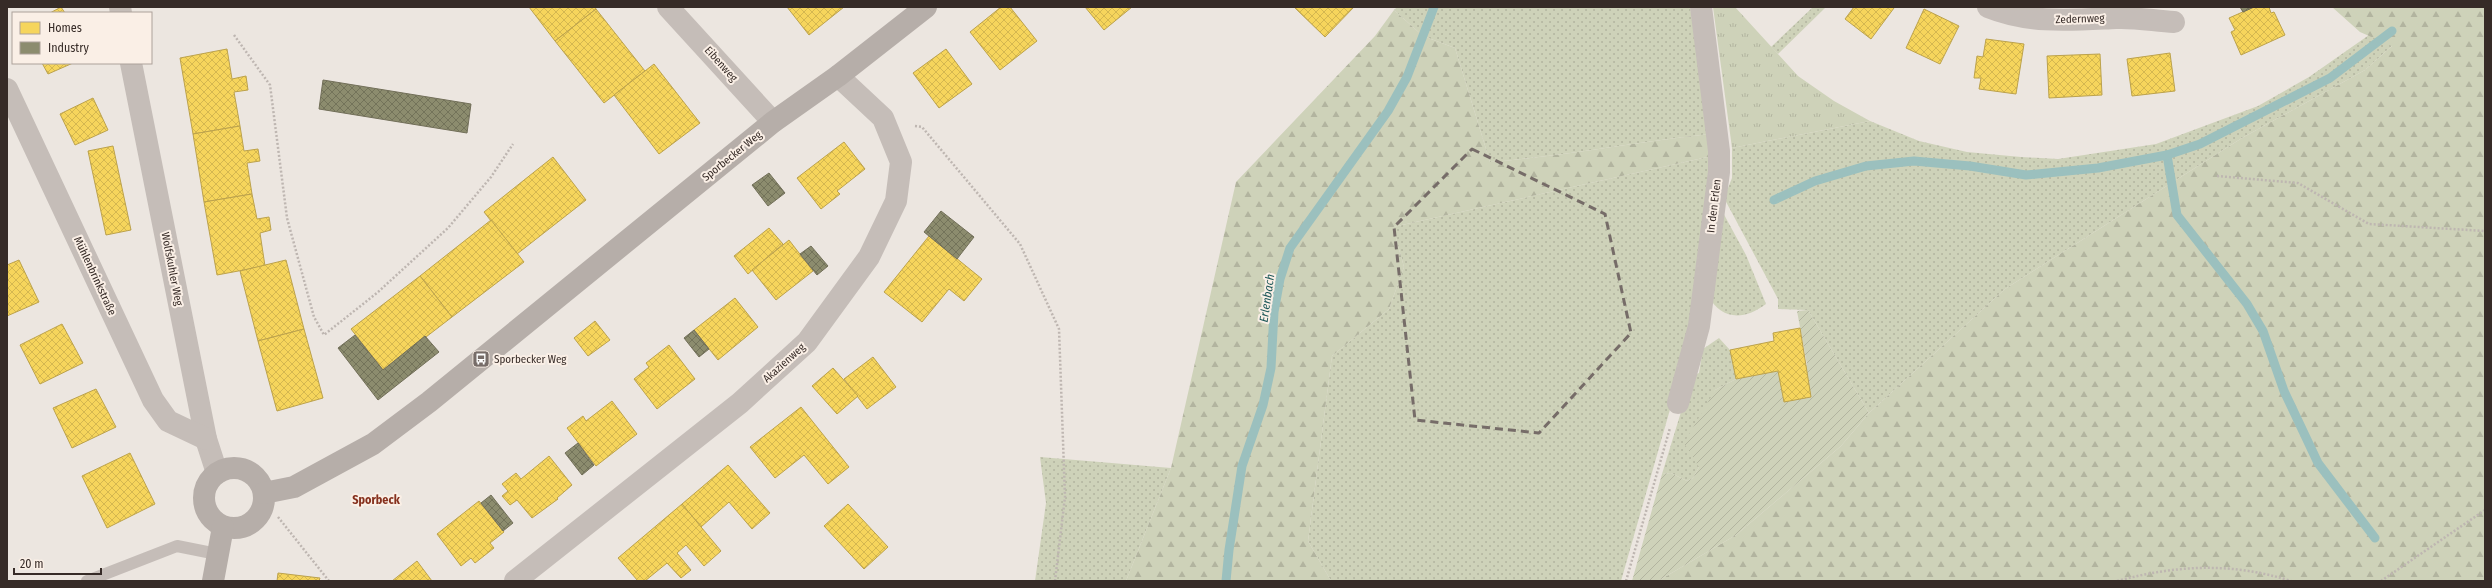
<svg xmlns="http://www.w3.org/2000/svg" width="2492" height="588" font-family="'Fira Sans Condensed',sans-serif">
  <defs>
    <pattern id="grass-dots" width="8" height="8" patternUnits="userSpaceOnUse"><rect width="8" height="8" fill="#ced2b9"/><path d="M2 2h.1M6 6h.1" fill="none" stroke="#b2b49f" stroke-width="1.8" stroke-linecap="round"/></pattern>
    <pattern id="forest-firs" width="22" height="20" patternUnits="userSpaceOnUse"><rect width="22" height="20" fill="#ced2b9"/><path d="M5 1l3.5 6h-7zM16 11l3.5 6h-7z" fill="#b2b49f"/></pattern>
    <pattern id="park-tufts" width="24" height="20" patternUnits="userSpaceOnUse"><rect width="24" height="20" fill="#ced2b9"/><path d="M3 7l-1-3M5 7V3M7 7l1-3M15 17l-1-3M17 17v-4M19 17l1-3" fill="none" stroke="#b2b49f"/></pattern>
    <pattern id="garden-furrows" width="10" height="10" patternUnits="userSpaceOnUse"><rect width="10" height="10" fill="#ced2b9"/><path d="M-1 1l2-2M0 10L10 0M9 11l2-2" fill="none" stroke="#b2b49f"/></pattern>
    <pattern id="homes-cross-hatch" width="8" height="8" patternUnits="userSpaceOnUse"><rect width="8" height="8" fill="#f6d55c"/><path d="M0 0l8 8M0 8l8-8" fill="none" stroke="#d4b750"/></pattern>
    <pattern id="industry-cross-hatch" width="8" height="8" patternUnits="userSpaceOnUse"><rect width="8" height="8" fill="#8c8c6e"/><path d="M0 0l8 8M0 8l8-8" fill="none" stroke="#73735a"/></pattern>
  </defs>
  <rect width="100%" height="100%" fill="#ece6e0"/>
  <g fill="url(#grass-dots)">
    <path d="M1397,7H1690L1710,134C1636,142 1564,156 1490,162L1455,48L1423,36L1394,10Z"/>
    <polygon points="1813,7 1826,7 1778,54 1771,47"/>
    <polygon points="2369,35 2393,45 2365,70 2242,138 2005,289 1869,413 1808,310 1778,309 1778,299 1724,198 1732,178 1732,148 1870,121 1919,141 1967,152 2021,157 2058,159 2156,144 2258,106 2309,77"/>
    <polygon points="1712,156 1695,312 1681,371 1621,581 1331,581 1308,541 1332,356 1389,309 1404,267 1393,227"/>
    <path d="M1721,209L1746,255L1766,304C1745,320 1721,321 1708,295Z"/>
    <polygon points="1719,338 1730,350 1736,379 1715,390 1699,467 1693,478 1687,481 1671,473 1662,474 1692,376 1699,373 1703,349"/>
    <polygon points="1040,457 1171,468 1126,581 1035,581 1046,503"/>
  </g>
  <g fill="url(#forest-firs)">
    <polygon points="2332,7 2485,7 2485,581 1658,581 1736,535 1841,446 1869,413 2005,289 2242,138 2365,70 2392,46 2360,32"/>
    <path d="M1394,10L1423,36L1455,48L1490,162C1564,156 1636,142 1710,134L1712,156L1393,227L1404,267L1389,309L1332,356L1308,541L1331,581H1126L1171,468L1236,182L1375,36Z"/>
  </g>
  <polygon fill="url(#park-tufts)" points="1713,7 1735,7 1798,76 1834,101 1870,121 1732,148"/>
  <polygon fill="url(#garden-furrows)" points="1808,310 1869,413 1841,446 1736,535 1658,581 1632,581 1662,474 1671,473 1687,481 1693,478 1699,467 1684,443 1715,390 1736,379 1807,365 1797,311"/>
  <g fill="url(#homes-cross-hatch)" stroke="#bca24c">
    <polygon points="61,7 65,13 50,13"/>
    <polygon points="529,7 595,7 596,9 555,41"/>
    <polygon points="787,7 844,7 809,35"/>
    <polygon points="1001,7 1010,7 1037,41 1000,70 970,32"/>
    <polygon points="1085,7 1132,7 1104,30"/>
    <polygon points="1294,7 1354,7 1325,37"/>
    <polygon points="1854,7 1893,7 1894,8 1871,39 1845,19"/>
    <polygon points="2254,7 2269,7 2271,13 2274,12 2285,35 2241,55 2231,32 2235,30 2229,18"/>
    <polygon points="596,9 645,71 604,103 555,41"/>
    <polygon points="1924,9 1959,26 1940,64 1906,48"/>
    <polygon points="1986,39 2024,44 2016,94 1979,89 1981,78 1974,78 1977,56 1983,57"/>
    <polygon points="227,49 232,79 246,76 248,90 234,92 240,126 193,134 180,58"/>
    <polygon points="946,49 972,84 939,108 913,73"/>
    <polygon points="2170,53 2175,91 2132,96 2127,59"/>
    <polygon points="2100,54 2102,95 2049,98 2047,56"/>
    <polygon points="42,63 73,63 48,74"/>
    <polygon points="654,64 700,123 659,154 614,95"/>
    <polygon points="93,98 108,130 75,145 60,114"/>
    <polygon points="240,126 244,151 258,149 260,161 247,163 252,194 204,202 193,134"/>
    <polygon points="844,142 865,169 837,191 840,194 821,209 797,178"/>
    <polygon points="113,146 131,230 106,235 88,151"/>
    <polygon points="553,157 586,200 517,254 484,212"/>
    <polygon points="252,194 257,219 269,217 271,230 260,233 265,266 217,275 204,202"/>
    <polygon points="491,220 524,262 452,317 420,276"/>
    <polygon points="769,228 783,244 748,274 734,256"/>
    <polygon points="929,236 982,279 964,301 949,289 922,322 884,292"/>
    <polygon points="789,240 813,271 776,300 752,270"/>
    <polygon points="19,260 39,302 7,316 7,265"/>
    <polygon points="286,260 304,329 258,341 240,271"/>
    <polygon points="420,276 452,317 383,370 351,329"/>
    <polygon points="735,298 758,327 718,360 694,330"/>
    <polygon points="595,321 610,340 588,356 574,338"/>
    <polygon points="62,324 83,363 40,384 20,345"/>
    <polygon points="1800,328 1811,397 1784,402 1778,371 1736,379 1730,350 1774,341 1773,333"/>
    <polygon points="304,329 323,398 277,411 258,341"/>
    <polygon points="669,345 695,379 657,409 634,379 649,367 646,363"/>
    <polygon points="873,357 896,387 867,409 844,379"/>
    <polygon points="833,368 858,396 837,414 812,386"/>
    <polygon points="96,389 116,427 72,448 53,408"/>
    <polygon points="612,401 637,434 596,466 567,428 583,416 586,421"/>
    <polygon points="801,407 849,467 828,484 804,455 775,478 750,447"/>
    <polygon points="130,453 155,504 107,528 82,476"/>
    <polygon points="549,456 572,485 557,498 558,499 532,518 517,500 510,505 502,496 508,491 502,484 516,473 521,479"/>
    <polygon points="728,465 770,513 752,529 729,502 701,527 682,504"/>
    <polygon points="479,501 504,532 490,543 494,548 475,563 471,558 461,566 437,534"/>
    <polygon points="682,504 721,551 704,566 686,545 677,553 691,570 681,578 667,563 645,581 638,581 618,558"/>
    <polygon points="848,504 888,547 864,569 824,526"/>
    <polygon points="417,561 432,581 392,581"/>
    <polygon points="278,573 320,578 319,581 277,581"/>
  </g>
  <g fill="url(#industry-cross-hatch)" stroke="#726f59">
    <polygon points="2240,7 2254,7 2243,12"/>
    <polygon points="323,80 471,104 467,133 319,109"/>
    <polygon points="769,173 785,193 768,206 752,185"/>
    <polygon points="941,211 974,237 957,259 924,232"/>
    <polygon points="811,246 828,266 817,275 800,254"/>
    <polygon points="694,330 709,349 699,357 684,338"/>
    <polygon points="355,335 383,370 425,336 439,352 378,400 338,348"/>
    <polygon points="578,443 594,465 582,475 565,453"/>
    <polygon points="491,495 513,523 503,531 481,503"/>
  </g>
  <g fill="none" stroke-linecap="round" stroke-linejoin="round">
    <g stroke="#9bc0be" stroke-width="9">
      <polyline points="2167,155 2177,215 2247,304 2263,331 2284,391 2318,463 2375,538"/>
      <polyline points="1774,200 1815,181 1866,166 1914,161 1970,166 2026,175 2098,168 2167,155 2200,144 2330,78 2392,31"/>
      <polyline points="1226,581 1229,550 1242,466 1263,405 1271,368 1274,312 1280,279 1290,248 1388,111 1407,77 1434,7"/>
    </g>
    <g stroke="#beb6b1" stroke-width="2.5" stroke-dasharray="2 2" stroke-linecap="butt">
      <polyline points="234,35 270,85 287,218 314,317 324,335 378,292 448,228 491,177 513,144"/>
      <polyline points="915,126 922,127 1020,244 1059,329 1065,497 1055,581"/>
      <polyline points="2217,176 2298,183 2369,224 2485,231"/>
      <polyline points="278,517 329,581"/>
      <polyline points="1626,581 1670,428"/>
      <path d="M2117,581C2177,565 2231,562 2291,581"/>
      <polyline points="2381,581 2485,510"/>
    </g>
    <polyline stroke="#c5bdb8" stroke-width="12" points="87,581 177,546 217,554"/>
    <g stroke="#c5bdb8" stroke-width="22">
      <polyline points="120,7 121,13"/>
      <polyline points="668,7 773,122"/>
      <path d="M1988,7C2030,24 2072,20 2116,18C2135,17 2155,21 2174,22"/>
      <polyline points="131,63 206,439 217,473"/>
      <polyline points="7,89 153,400 168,421 206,439"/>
      <polyline points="1678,403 1699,326 1719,172 1719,151 1701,7"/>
      <polyline points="515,581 740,403 807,342 869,257 896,201 901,162 883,118 838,76"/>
    </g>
    <g stroke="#b6aea9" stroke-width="22">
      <circle cx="234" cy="498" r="30"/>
      <polyline points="264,493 294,487 373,444 429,402 773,122 838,76 926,7"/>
      <polyline points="213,581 223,527"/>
    </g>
  </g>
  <path fill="none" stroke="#766c68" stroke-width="3" stroke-dasharray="8 5" stroke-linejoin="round" d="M1472,149L1605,214L1631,333L1539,433L1415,420L1394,227Z"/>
  <defs>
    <g id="bus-square" transform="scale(0.9)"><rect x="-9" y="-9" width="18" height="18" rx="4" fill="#766c68" stroke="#faefe6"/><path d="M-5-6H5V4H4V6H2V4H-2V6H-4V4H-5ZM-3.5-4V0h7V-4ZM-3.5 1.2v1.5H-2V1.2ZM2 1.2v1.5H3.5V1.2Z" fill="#fff"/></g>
  </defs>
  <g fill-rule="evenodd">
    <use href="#bus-square" x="481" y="359"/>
  </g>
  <g text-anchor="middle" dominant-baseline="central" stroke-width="4" stroke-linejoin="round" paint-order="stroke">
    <g font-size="11" fill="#362b27" stroke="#faefe6">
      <text transform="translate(2080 19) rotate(-2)">Zedernweg</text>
      <text transform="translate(721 64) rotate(48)">Eibenweg</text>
      <text transform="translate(732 156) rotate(-39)">Sporbecker Weg</text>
      <text transform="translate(1714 206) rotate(-83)">In den Erlen</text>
      <text transform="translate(172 269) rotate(79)">Wolfskuhler Weg</text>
      <text transform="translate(95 276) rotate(65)">Mühlenbrinkstraße</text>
      <text transform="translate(784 363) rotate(-42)">Akazienweg</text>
    </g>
    <g font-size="11" fill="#362b27" stroke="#faefe6" text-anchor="start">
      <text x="494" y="359">Sporbecker Weg</text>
    </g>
    <g font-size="12" font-style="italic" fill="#1c5758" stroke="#faefe6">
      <text transform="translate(1267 298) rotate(-82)">Erlenbach</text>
    </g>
    <g font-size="12" font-weight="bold" fill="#86311e" stroke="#faefe6">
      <text x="376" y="500">Sporbeck</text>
    </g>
  </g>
  <rect width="2492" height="588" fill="none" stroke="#362b27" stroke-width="16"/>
  <rect x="12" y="12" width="140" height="52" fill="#faefe6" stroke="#aca19a"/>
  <rect x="20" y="22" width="20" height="12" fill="#f6d55c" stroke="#aca19a"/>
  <text x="48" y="32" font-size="12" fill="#362b27">Homes</text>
  <rect x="20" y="42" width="20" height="12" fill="#8c8c6e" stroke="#aca19a"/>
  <text x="48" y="52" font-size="12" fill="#362b27">Industry</text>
  <path d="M14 568v6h87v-6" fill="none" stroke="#362b27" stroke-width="2"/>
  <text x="20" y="568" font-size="12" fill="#362b27" stroke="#faefe6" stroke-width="3" paint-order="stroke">20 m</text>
</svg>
